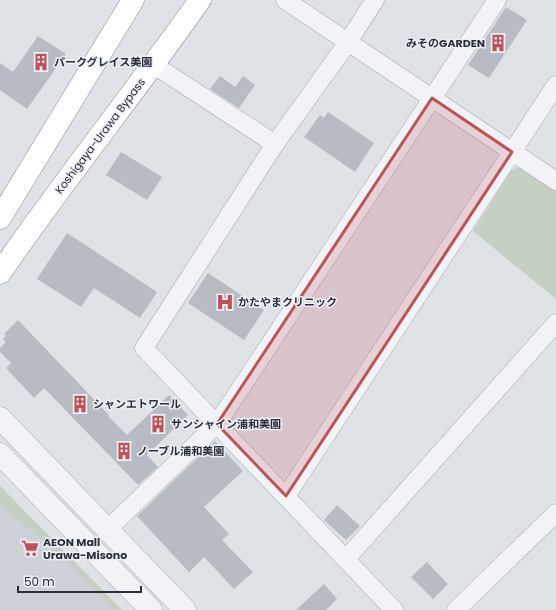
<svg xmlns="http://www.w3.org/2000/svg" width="556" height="610" font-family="Poppins,'Noto Sans JP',sans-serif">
  <rect width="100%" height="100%" fill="#dfe2e7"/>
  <polygon fill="#ced1d8" points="0,486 122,610 0,610"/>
  <g fill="#c4d0c1">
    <polygon points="521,167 556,192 556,299 473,231 511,170"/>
    <polygon points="0,486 122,610 114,610 66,561 0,504"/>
  </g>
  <g fill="#b7bbc3">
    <polygon points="506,7 527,20 489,78 468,65"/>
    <polygon points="38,36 66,54 27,109 0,90 0,63 13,72"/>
    <polygon points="220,76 235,87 243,76 255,85 239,108 210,89"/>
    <polygon points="328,112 374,143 355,172 304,137 320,115 324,118"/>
    <polygon points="121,152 162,177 147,200 106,175"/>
    <polygon points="67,233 157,292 140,318 94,288 81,307 37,279"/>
    <polygon points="208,273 264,310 244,340 188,303"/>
    <polygon points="18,320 109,415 108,416 127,435 169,395 188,415 147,455 158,467 138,485 44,388 34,398 6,368 11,363 0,352 0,348 6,342 3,339 6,336 4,334"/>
    <polygon points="215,441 243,471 204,507 229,534 222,540 253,572 234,589 204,557 189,572 137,516"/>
    <polygon points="337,505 360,526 346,540 324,520"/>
    <polygon points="427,562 448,584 433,599 411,577"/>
    <polygon points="324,584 337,599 326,610 296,610"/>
  </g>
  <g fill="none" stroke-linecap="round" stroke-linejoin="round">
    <g stroke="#a5a9b0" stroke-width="19">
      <g id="minor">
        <polyline points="285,0 556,181"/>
        <polyline points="154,65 275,144 144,348 394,610"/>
        <polyline points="275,144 348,42 375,0"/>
        <polyline points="286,496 556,85"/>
        <polyline points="107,530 217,424 497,0"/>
        <polyline points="346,559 556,323"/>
        <polyline points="456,610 556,513"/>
      </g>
    </g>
    <g stroke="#a5a9b0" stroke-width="23">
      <g id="tertiary">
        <polyline points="0,418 185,610"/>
        <polyline points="0,454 151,610"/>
      </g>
    </g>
    <g stroke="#888e9c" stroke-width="23">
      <g id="trunk">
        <polyline points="0,218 133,0"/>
        <path d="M0,273C64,180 135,92 200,0"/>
      </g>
    </g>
    <use href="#minor" stroke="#f1f3f6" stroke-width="18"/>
    <use href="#tertiary" stroke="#f1f3f6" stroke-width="22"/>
    <use href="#trunk" stroke="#fff" stroke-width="22"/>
  </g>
  <path fill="#bf5159" fill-opacity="0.2" stroke="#bf5159" stroke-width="3" stroke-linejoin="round" d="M432,98L512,152L286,496L217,424Z"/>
  <defs>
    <g id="building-bare" transform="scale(1.38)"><path d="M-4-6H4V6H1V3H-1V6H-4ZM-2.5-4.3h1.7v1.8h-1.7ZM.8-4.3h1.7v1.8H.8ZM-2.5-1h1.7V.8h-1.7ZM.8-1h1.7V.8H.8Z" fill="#bf5159" stroke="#eef0f5" stroke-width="2.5" paint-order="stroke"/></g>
    <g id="hospital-bare" transform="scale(1.38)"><path d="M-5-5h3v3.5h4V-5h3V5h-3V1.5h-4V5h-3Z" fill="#bf5159" stroke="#eef0f5" stroke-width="2.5" paint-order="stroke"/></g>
    <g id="supermarket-bare" transform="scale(1.38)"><path d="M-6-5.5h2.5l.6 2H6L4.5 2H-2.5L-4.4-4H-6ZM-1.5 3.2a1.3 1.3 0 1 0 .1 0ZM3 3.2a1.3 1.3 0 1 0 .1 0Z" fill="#bf5159" stroke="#eef0f5" stroke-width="2.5" paint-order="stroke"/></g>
  </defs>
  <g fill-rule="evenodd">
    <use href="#building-bare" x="498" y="43"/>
    <use href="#building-bare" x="41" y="62"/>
    <use href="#hospital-bare" x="225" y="302"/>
    <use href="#building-bare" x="80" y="404"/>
    <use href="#building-bare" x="158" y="424"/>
    <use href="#building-bare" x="124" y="451"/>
    <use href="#supermarket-bare" x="30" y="548"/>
  </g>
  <g text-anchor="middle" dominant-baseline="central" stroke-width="3" stroke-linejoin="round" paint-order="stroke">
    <g font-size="11" font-weight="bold" fill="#2a2f3c" stroke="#eef0f5" text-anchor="start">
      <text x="485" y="43" text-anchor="end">みそのGARDEN</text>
      <text x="54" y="62">パークグレイス美園</text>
      <text x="238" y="302">かたやまクリニック</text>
      <text x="93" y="404">シャンエトワール</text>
      <text x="171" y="424">サンシャイン浦和美園</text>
      <text x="137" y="451">ノーブル浦和美園</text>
      <text x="43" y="542">AEON Mall<tspan x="43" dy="13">Urawa-Misono</tspan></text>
    </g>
    <g font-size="11" fill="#2a2f3c" stroke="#eef0f5">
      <text transform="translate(100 136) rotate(-53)">Koshigaya-Urawa Bypass</text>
    </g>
  </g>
  <path d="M18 586v6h123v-6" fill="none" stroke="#2a2f3c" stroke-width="2"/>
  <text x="24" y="586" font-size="12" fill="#2a2f3c" stroke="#eef0f5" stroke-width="3" paint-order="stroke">50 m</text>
</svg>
